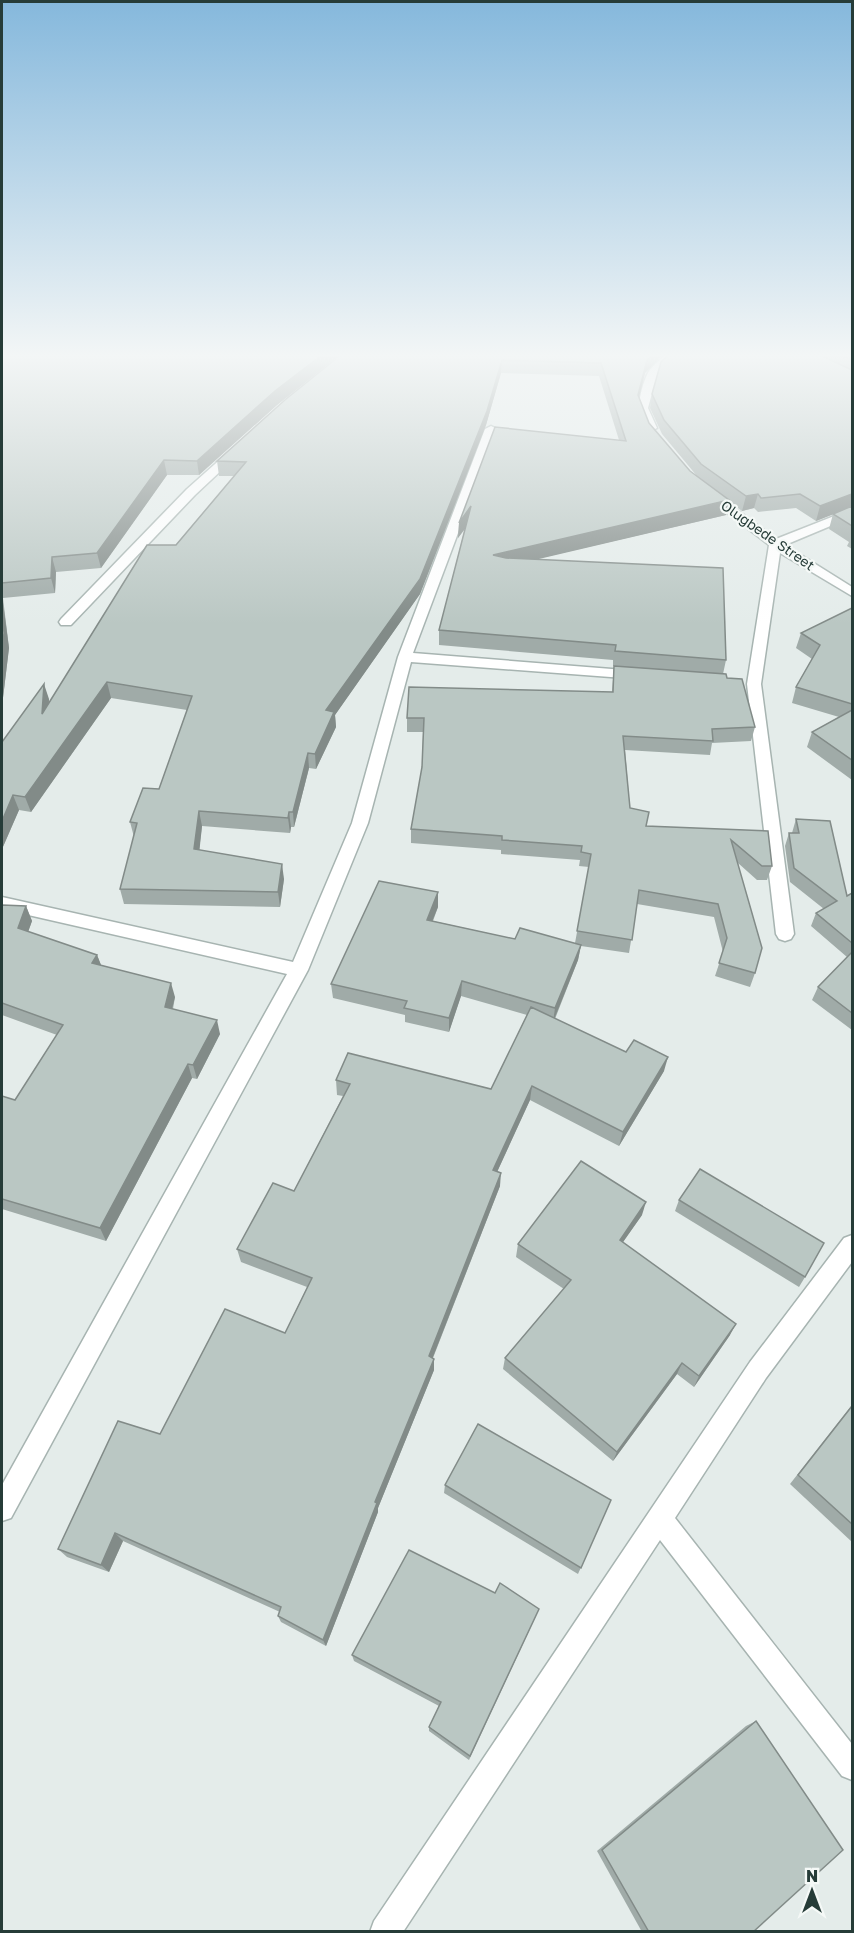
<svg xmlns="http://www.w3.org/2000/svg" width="854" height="1933" font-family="'Golos Text',sans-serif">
  <rect width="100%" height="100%" fill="#e4ecea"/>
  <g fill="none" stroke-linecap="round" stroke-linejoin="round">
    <g stroke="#a7b4b1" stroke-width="3">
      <g id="minor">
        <path d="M667,354H677L657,375L648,408L657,428L651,431C632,424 640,389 647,375C650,367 660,360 667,354Z"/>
        <polygon points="491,426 497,429 413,653 637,671 644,675 637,679 411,662 368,823 308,970 11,1518 2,1521 2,1485 287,974 2,909 2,897 293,962 352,823 398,657 485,429"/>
        <polygon points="237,447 243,450 241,452 195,495 71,625 61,625 59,622 61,619 187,489 233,448"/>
        <polygon points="709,489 776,539 852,509 852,517 785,545 852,587 852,596 780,553 761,684 794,934 791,939 785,941 779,939 776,934 747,684 769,545 705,496 705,490"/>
        <polygon points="852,1235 852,1262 766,1378 675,1518 852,1744 852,1780 842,1776 660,1540 403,1932 370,1932 374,1921 750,1362 844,1238"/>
      </g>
    </g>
    <use href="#minor" fill="#fff" fill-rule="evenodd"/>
  </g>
  <g fill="#a0aba8">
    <polygon points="2,354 341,354 277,405 199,475 167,475 101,568 56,572 55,593 3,598 9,648 2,706"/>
    <polygon points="342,354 664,354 645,373 639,397 649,423 690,471 697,476 662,434 650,408 652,394 669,354 852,354 852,549 847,546 849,542 829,529 833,514 816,521 796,508 758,512 754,508 742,511 729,501 726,515 536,559 726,660 723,674 727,678 755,727 751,741 712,743 710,755 625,750 630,808 646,826 768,831 772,866 767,880 757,880 738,863 755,973 750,987 715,976 723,952 714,917 637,904 629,953 581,946 578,960 555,1019 664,1071 619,1146 530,1100 497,1172 500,1186 433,1358 434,1370 378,1508 378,1512 326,1646 281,1622 278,1616 280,1612 123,1541 109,1572 67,1557 58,1549 160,1434 285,1333 307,1287 241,1262 237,1249 294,1191 343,1096 337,1095 336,1080 491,1089 527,1015 461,996 449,1032 405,1022 405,1015 333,998 331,984 438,892 438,907 433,921 515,939 575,943 589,867 579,866 580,860 501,854 501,850 411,843 411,829 422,767 423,732 407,732 407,718 612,692 614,666 613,666 613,660 439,645 439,630 465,528 458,538 459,523 619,440 599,376 501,373 486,425 420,594 335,715 336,727 316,769 309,768 294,827 291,827 290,833 202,826 199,850 284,879 280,907 124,904 120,889 134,837 130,822 159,789 187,710 111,698 31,812 19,810 2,849 2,742 49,699 49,704 176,545 234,476 219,476 217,461"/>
    <polygon points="852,608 852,780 807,747 812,732 839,717 792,703 796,687 812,659 796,648 801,633"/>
    <polygon points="796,819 847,896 852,893 852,1030 812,1000 818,987 847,957 811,926 816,913 824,909 790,882 785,846 789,833 792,833"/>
    <polygon points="2,905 26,906 32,921 28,932 97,955 101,965 175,997 173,1009 220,1034 197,1079 192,1078 106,1241 2,1209 2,1096 15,1100 57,1035 2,1015"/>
    <polygon points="679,1200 805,1277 799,1287 675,1211"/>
    <polygon points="642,1215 623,1242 730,1335 694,1387 677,1374 613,1461 503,1369 505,1358 564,1289 516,1257 518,1244"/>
    <polygon points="852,1405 852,1542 790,1484"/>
    <polygon points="445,1485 611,1500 578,1574 444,1493"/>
    <polygon points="536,1616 469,1760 429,1731 429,1727 439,1706 354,1661 352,1655"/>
    <polygon points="756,1721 753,1932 642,1932 597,1851 746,1726"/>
  </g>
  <g fill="#828b88">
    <polygon points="323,354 341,354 277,405 199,475 197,461 275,391"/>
    <polygon points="653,354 664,354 645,373 636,409 638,395 647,360"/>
    <polygon points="502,360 501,373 486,425 420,594 335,715 336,727 316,769 315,754 326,710"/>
    <polygon points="164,460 167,475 101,568 97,553"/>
    <polygon points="758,494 754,508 742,511 746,496"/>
    <polygon points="852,494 852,507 816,521 820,506"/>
    <polygon points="729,500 726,515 492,570 493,555"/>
    <polygon points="471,506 471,521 458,538 459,523"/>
    <polygon points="52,557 56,572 55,593 51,578"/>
    <polygon points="2,595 9,648 2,706"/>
    <polygon points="107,682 111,698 31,812 25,797"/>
    <polygon points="44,684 49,699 47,729 42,714"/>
    <polygon points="308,753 309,768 294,827 293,812"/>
    <polygon points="13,795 19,810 2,849 2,821"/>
    <polygon points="199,811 202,826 198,864 194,849"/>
    <polygon points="289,812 291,827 290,833 288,818"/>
    <polygon points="282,864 284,879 280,907 278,892"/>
    <polygon points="438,892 438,907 427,934 427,920"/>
    <polygon points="26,906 32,921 24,943 18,928"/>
    <polygon points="581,945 578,960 553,1022 555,1008"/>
    <polygon points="97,955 103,970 92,963"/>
    <polygon points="462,981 461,996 449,1032 449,1018"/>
    <polygon points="171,983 175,997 169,1021 165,1007"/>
    <polygon points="217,1020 220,1034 197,1079 193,1065"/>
    <polygon points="668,1057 664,1071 619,1146 623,1132"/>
    <polygon points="188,1064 192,1078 106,1241 100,1228"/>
    <polygon points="532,1086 530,1100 492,1183 493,1170"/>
    <polygon points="501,1173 500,1186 429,1367 429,1356"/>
    <polygon points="646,1202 642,1215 616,1252 620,1240"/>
    <polygon points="736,1324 730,1335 694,1387 699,1376"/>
    <polygon points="434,1359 434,1370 378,1508 378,1512 326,1646 323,1640 375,1502"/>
    <polygon points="682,1363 677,1374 613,1461 617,1452"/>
    <polygon points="115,1533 123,1541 109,1572 101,1565"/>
  </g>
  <g fill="#bac7c3" stroke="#828b88" stroke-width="1.5">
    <polygon points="2,354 323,354 275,391 197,461 164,460 97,553 52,557 51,578 2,583"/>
    <polygon points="342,354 653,354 647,360 638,395 649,423 690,471 729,500 493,555 506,558 723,568 726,660 615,651 616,645 439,630 471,506 459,523 495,427 626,441 601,363 502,360 487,411 420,579 326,710 334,712 315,754 308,753 293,812 289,812 288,818 199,811 194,849 282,864 278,892 120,889 137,823 130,822 143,788 159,789 192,696 107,682 25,797 13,795 2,821 2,742 44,684 42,714 147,545 176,545 246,462 217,461 286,399"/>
    <polygon points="669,354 818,354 852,370 852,494 820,506 800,494 761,498 758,494 746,496 701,464 664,420 652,394 661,362"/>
    <polygon points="839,354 852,354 852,360"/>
    <polygon points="852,506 852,526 833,514"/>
    <polygon points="852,608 852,704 796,687 820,645 801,633"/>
    <polygon points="2,614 4,633 2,650"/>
    <polygon points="614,666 726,674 727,678 742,679 755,727 712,729 713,741 623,736 630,808 649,812 646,826 768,831 772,866 762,866 731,840 762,948 755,973 719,963 727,938 718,904 639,890 632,940 577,931 591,854 581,852 582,846 502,840 502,836 411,829 422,767 424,718 407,718 409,687 613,692"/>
    <polygon points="852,710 852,760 812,732"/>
    <polygon points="796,819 830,821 847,896 852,893 852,943 816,913 837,901 794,868 789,833 799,833"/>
    <polygon points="379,881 438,892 427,920 515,939 520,928 581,945 555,1008 462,981 449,1018 404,1008 407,1001 331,984"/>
    <polygon points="2,905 26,906 18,928 97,955 92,963 171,983 165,1007 217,1020 193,1065 188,1064 100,1228 2,1199 2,1096 15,1100 63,1025 2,1003"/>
    <polygon points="852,952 852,1013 818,987"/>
    <polygon points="531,1007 626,1052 634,1040 668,1057 623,1132 532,1086 493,1170 501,1173 429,1356 434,1359 375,1502 377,1503 323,1640 278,1616 281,1607 115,1533 101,1565 58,1549 118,1421 160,1434 225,1309 285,1333 312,1278 237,1249 273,1183 294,1191 350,1084 336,1080 348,1053 491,1089"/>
    <polygon points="581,1161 646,1202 620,1240 736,1324 699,1376 682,1363 617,1452 505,1358 571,1280 518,1244"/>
    <polygon points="700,1169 824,1243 805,1277 679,1200"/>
    <polygon points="852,1406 852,1524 798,1475"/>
    <polygon points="478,1424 611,1500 581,1568 445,1485"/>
    <polygon points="409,1550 495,1593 500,1583 539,1609 470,1756 429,1727 441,1702 352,1655"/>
    <polygon points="756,1721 843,1850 753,1932 649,1932 602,1850"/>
  </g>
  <linearGradient id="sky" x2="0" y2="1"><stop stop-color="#85b8dc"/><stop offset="0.57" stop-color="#f3f6f6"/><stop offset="1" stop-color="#f3f6f6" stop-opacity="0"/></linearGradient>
  <rect width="854" height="624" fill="url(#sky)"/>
  <g text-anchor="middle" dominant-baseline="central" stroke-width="4.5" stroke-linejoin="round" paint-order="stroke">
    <g font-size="14" fill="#263c38" stroke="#f5f9f7">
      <text transform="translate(768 535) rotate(35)">Olugbede Street</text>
    </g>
  </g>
  <rect width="854" height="1933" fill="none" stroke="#263c38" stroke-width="6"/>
  <g transform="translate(812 1891)" stroke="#f5f9f7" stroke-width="4.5" paint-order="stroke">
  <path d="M0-4.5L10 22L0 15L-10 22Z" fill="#263c38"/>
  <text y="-9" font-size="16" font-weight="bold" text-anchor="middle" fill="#263c38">N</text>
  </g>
</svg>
